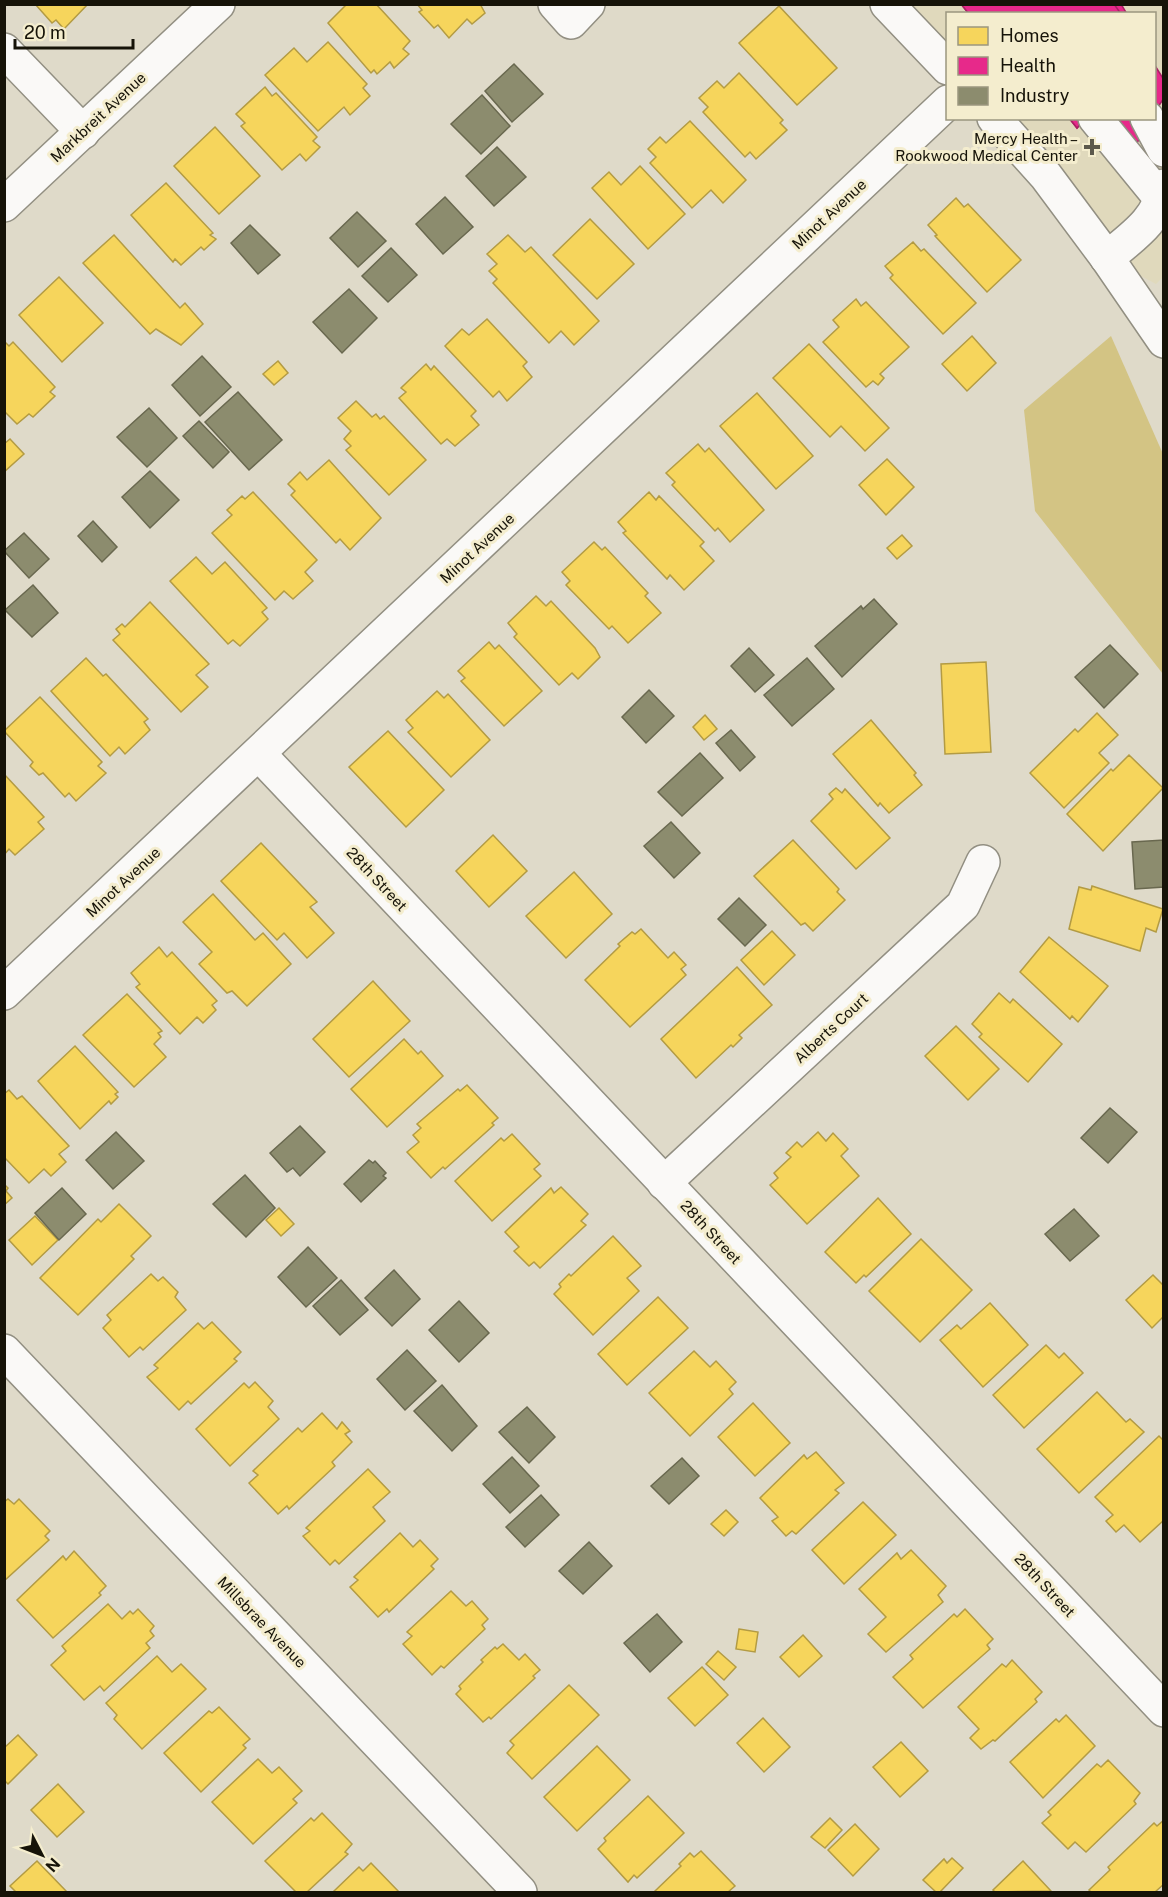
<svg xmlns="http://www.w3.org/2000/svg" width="1168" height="1897" font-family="'Public Sans',sans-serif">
  <rect width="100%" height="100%" fill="#dfdac9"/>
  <polygon fill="#e0d9bc" points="887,5 1163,5 1164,276 1156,284 1107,258 994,119 1154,118 1154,14 948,14 947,68"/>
  <polygon fill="#d3c484" points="1111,336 1163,454 1163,674 1035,511 1024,410"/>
  <g fill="#f6d55c" stroke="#b39b43" stroke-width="1.5">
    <polygon points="35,4 88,4 64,29 56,20 52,23"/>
    <polygon points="347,4 376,4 410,41 403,49 409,54 394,68 390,62 377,74 374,70 371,73 328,23"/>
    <polygon points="417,4 480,4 485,13 472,24 467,19 449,38 438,25 434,28 419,12 422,10"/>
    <polygon points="779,6 837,68 797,105 739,43"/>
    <polygon points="328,42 367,84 363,88 370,96 350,115 344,107 318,131 265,75 294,48 307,62"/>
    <polygon points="739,73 783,120 780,123 787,130 756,159 750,152 745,157 703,112 708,107 699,98 717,81 724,88"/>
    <polygon points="265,87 272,96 276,93 317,137 313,141 320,147 306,161 300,154 282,170 241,126 245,123 236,114"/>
    <polygon points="690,121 746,180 723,203 711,190 692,208 650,163 656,157 648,149 660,137 666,143"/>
    <polygon points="215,127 260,176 219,214 174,166"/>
    <polygon points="640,166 685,214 648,249 592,188 609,172 621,185"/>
    <polygon points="166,183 213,233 210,235 216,239 204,250 201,247 181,265 175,259 173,262 131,215"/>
    <polygon points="956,198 964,207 968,204 1021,260 987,292 935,236 937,235 928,225"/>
    <polygon points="590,219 634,264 597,299 553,255"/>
    <polygon points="114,235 180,308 185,303 203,324 181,345 156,329 150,334 83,263"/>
    <polygon points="508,235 525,252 531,247 599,321 574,345 561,331 549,343 493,283 497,279 489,271 497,264 487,254"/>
    <polygon points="913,242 921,251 924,249 976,303 943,334 890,278 893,275 885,266"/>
    <polygon points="59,277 103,323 62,362 19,315"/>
    <polygon points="856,299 861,306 866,302 909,347 880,374 884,378 878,385 873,381 866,387 823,342 839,327 833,320"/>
    <polygon points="487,319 527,362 523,366 532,377 507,401 499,391 493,397 445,346 462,329 469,335"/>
    <polygon points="972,336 996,363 967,391 942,364"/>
    <polygon points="4,341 9,346 13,342 55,387 50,392 55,396 33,417 29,414 17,424 4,411"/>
    <polygon points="809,344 889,428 865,451 841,426 830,437 773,378"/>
    <polygon points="278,361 288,373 274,385 263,374"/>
    <polygon points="426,364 431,370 434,366 476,411 471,416 479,425 455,446 447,439 441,444 399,398 406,392 401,388"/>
    <polygon points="757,393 813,456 776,489 720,426"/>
    <polygon points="356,401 372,417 376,414 380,419 384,416 426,460 389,495 346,450 351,446 344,439 351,431 338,418"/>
    <polygon points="10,439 24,454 4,472 4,444"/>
    <polygon points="698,444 705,452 709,448 764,510 730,542 718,528 715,531 672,485 675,482 666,473"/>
    <polygon points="887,459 914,487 886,515 859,485"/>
    <polygon points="329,460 381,518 350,550 340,539 336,543 291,495 295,491 288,484 300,472 307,480"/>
    <polygon points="253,492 317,560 305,572 313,581 293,599 284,591 275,600 212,533 232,515 227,510 242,496 245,499"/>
    <polygon points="649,492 656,500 659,496 704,542 700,546 714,561 684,590 670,575 667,579 623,533 626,531 618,522"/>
    <polygon points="902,535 912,546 897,559 887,548"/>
    <polygon points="594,542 602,550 605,547 648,593 645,596 661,613 628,643 612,626 609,629 566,585 570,581 562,572"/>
    <polygon points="196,557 212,574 225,562 267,608 262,612 268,619 240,646 233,640 228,644 170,581"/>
    <polygon points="536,596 546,606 551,601 595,648 600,657 578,679 572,673 559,685 514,637 517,634 508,623"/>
    <polygon points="150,602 209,664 196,675 208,687 181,712 113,640 120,634 116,629 122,624 125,627"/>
    <polygon points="489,642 495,649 499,645 542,691 504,726 461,681 465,678 458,671"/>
    <polygon points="86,658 103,676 106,674 148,719 144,722 150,730 125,754 119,747 110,756 51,691"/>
    <polygon points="986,662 991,752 945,754 941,664"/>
    <polygon points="437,691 444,698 448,694 490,740 451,777 408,732 413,728 406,720"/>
    <polygon points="40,697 102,762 98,766 106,773 76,801 69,793 65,797 43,773 39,775 30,766 33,762 4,731"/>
    <polygon points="1097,713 1118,735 1099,753 1109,763 1064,808 1030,773 1075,729 1078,732"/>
    <polygon points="705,715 717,729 704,740 693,727"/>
    <polygon points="871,720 916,773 914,775 922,785 889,813 880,803 878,806 833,754"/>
    <polygon points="388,731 444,790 406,827 349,767"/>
    <polygon points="1129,755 1163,788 1103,851 1067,814 1111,769 1113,771"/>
    <polygon points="4,774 44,817 38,822 44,829 15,855 9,849 4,855"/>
    <polygon points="836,788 842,793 845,789 890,838 856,869 811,821 833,799 829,794"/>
    <polygon points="493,835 527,871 489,907 456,871"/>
    <polygon points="793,840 839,889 837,892 845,900 813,931 805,923 801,925 754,876"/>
    <polygon points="261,843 317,902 310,907 334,933 307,958 284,933 277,940 221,881"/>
    <polygon points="574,872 612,914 566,958 526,916"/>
    <polygon points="1092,886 1163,909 1156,932 1146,928 1140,951 1069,929 1079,887 1091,890"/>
    <polygon points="213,894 255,940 263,933 291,964 247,1006 232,991 227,993 199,964 212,952 183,922"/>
    <polygon points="641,929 668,958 674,952 686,965 681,969 686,975 630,1027 585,980 620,946 618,944 632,932 635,934"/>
    <polygon points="772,931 795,955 764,985 741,960"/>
    <polygon points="1049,937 1108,986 1078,1022 1072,1016 1070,1019 1020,972"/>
    <polygon points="159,947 167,957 172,952 217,1001 212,1005 216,1010 203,1023 197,1017 180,1034 136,987 140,984 131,973"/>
    <polygon points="737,967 772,1005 739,1035 742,1038 733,1047 731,1045 696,1078 661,1039"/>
    <polygon points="373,981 410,1021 349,1077 313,1039"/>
    <polygon points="999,993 1010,1003 1013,999 1062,1044 1028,1082 979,1037 982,1034 972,1024"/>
    <polygon points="127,994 162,1031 158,1033 161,1037 154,1044 166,1057 134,1087 83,1035"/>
    <polygon points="956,1026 999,1069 968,1100 925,1056"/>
    <polygon points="404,1039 418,1054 421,1051 443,1076 387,1127 351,1089"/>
    <polygon points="75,1046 118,1092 115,1094 118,1097 111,1104 109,1101 80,1129 38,1081"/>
    <polygon points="467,1085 498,1118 492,1123 494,1125 445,1169 443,1167 431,1178 407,1152 419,1142 413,1135 421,1128 417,1124 458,1089 460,1091"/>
    <polygon points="9,1090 17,1099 22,1096 69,1146 59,1154 66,1162 51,1176 44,1169 29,1183 4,1157 4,1094"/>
    <polygon points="818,1132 826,1141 833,1133 848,1149 841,1156 859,1176 807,1224 770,1185 778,1178 774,1173 791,1157 786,1153 797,1142 802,1147"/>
    <polygon points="512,1134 540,1164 534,1169 541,1176 492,1221 455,1181 501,1138 504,1141"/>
    <polygon points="4,1184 8,1188 6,1191 12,1198 4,1205"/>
    <polygon points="561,1187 588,1214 581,1221 586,1225 540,1268 534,1262 529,1266 514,1251 519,1247 505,1232 551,1188 554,1193"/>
    <polygon points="878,1198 911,1234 866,1277 864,1275 856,1283 825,1252"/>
    <polygon points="119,1204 151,1236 131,1256 134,1259 78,1315 40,1278 98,1219 101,1222"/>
    <polygon points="279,1208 294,1224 281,1236 266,1220"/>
    <polygon points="35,1216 58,1240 32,1265 9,1240"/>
    <polygon points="613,1236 641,1266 627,1278 639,1291 593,1335 554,1294 561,1287 559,1284 569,1274 571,1276"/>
    <polygon points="921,1239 972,1290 920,1342 869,1291"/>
    <polygon points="151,1274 158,1281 163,1277 178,1292 175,1297 186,1310 143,1350 140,1347 129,1357 103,1328 111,1320 107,1315"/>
    <polygon points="1153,1275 1164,1286 1164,1316 1152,1328 1126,1300"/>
    <polygon points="658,1297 688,1328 627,1385 598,1354"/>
    <polygon points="990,1303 1028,1345 983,1387 940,1340 957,1325 961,1329"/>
    <polygon points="212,1322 241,1352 234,1359 237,1361 191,1404 188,1401 179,1410 147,1377 158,1368 154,1365 198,1323 204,1329"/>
    <polygon points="1046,1345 1059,1358 1064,1353 1083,1373 1024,1428 993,1395"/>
    <polygon points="694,1351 710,1367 716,1361 736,1382 729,1389 733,1394 690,1436 649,1393"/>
    <polygon points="255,1382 273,1401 268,1407 279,1419 230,1466 196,1429 244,1383 249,1388"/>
    <polygon points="1097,1392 1126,1422 1130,1419 1144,1432 1079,1493 1037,1449"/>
    <polygon points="753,1403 790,1443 755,1476 718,1437"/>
    <polygon points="322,1413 337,1429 342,1422 350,1431 345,1434 352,1442 332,1462 335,1466 289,1509 287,1506 278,1514 249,1483 258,1475 253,1471 298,1428 302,1432"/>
    <polygon points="1159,1436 1164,1441 1164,1520 1140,1542 1124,1525 1116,1532 1106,1521 1113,1515 1095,1497"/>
    <polygon points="816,1452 844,1483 835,1490 839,1493 796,1534 792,1531 786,1536 772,1521 778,1517 760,1498 804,1455 807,1459"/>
    <polygon points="368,1469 390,1492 373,1507 385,1521 339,1564 335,1560 330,1565 303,1536 310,1531 306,1528"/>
    <polygon points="8,1499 14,1504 19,1499 50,1531 45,1536 49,1540 4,1581 4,1502"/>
    <polygon points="863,1502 896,1535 844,1584 812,1550"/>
    <polygon points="726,1510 738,1522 724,1536 711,1524"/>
    <polygon points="400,1533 413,1547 420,1540 438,1559 431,1566 434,1569 389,1612 387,1609 378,1617 350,1587 358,1580 354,1577"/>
    <polygon points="911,1550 946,1586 938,1595 943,1602 886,1652 868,1634 886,1617 859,1589 897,1553 901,1559"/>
    <polygon points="74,1551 106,1586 99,1593 101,1595 53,1638 17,1600 63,1556 66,1560"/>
    <polygon points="451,1591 466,1606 472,1601 488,1619 482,1625 485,1629 444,1668 441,1666 432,1675 403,1644 412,1636 407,1632"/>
    <polygon points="108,1604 122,1619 130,1611 133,1614 138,1609 154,1626 150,1631 154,1636 146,1643 150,1648 104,1691 100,1686 84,1700 51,1665 66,1651 62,1646"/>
    <polygon points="965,1609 993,1639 987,1645 990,1649 923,1708 893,1677 913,1659 910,1655 954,1614 957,1617"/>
    <polygon points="739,1629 758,1632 755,1652 736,1649"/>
    <polygon points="803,1635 822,1656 799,1677 780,1657"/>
    <polygon points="503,1644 519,1660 525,1654 540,1670 533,1676 535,1678 491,1719 489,1717 483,1722 456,1694 461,1689 459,1686 483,1662 481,1660 495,1647 497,1649"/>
    <polygon points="718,1651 736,1667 724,1680 706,1664"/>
    <polygon points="157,1656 172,1672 181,1664 206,1689 142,1749 114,1719 117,1715 106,1703"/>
    <polygon points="1012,1660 1042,1692 1035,1699 1037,1702 995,1741 993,1740 981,1749 970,1738 979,1729 958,1707 1002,1664 1006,1667"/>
    <polygon points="702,1667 728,1695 695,1726 668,1698"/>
    <polygon points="569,1685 599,1715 532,1779 507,1753 514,1745 510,1741"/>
    <polygon points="219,1707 250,1739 243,1745 246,1748 201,1792 164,1753 209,1711 212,1713"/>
    <polygon points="1066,1715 1095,1746 1043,1798 1010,1762 1056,1719 1059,1722"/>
    <polygon points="763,1718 790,1747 764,1772 737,1743"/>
    <polygon points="18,1735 37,1755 8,1784 4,1780 4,1748"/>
    <polygon points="901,1742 928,1771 900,1797 873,1767"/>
    <polygon points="597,1746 630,1780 577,1831 544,1797"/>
    <polygon points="258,1759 272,1773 279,1767 302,1791 293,1799 297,1803 253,1844 212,1802"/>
    <polygon points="1108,1760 1140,1793 1134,1801 1136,1804 1086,1852 1075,1842 1068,1849 1042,1823 1051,1815 1048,1812 1097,1764 1101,1767"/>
    <polygon points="58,1784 84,1812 57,1837 31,1810"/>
    <polygon points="648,1796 684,1833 637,1878 634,1875 628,1882 598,1849 606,1841 604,1838"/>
    <polygon points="322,1813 352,1844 345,1852 348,1854 307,1892 296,1892 265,1861 311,1818 314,1821"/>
    <polygon points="830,1818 842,1830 825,1848 811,1837"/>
    <polygon points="1164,1820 1164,1884 1155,1892 1091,1892 1089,1890 1110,1870 1108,1867 1154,1823 1157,1826"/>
    <polygon points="855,1824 879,1849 853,1876 828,1850"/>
    <polygon points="701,1851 735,1886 728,1892 654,1892 681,1866 679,1864 690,1853 694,1857"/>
    <polygon points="952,1858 963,1868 940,1892 936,1892 923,1880 944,1859 947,1863"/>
    <polygon points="37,1861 67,1892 16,1892 10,1886"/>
    <polygon points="1023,1861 1051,1891 995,1892 993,1890"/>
    <polygon points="371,1863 399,1892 333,1892 359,1867 363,1871"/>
  </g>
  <g fill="#e7298a" stroke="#a82263" stroke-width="1.5">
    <polygon points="961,4 1121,4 1127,14 969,14"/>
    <polygon points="961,4 1114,4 1121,14 969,14"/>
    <polygon points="1154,64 1164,80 1164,98 1154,113"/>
    <polygon points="1069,118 1086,118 1077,128"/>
    <polygon points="1069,118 1086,118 1077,128"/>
    <polygon points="1114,118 1151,118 1137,143"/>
  </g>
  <g fill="#8c8c6e" stroke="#69684f" stroke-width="1.5">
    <polygon points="514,64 543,94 512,122 485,91"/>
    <polygon points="482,95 510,126 481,154 451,124"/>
    <polygon points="497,147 526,177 494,206 466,176"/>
    <polygon points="445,197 473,227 443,254 416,224"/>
    <polygon points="357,212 386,241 358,267 330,238"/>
    <polygon points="250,225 280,255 258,274 231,243"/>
    <polygon points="391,248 417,275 388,302 362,276"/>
    <polygon points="349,289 377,318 342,353 313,322"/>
    <polygon points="202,356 231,387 200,416 172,385"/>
    <polygon points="238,392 282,440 249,470 205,422"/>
    <polygon points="149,408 177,438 147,467 117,437"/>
    <polygon points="199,421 229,452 213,468 183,436"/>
    <polygon points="150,471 179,500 150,528 122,497"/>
    <polygon points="93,521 117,547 102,562 78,536"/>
    <polygon points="24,533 49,559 29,578 4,551"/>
    <polygon points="33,585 58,613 32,637 5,610"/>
    <polygon points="874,599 897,624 842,677 815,646 861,606 863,609"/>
    <polygon points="1110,645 1138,674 1104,708 1075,677"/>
    <polygon points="749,648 774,675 755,692 731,666"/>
    <polygon points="807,658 834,689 792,726 764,695"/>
    <polygon points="649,690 674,716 646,743 622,717"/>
    <polygon points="731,730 755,757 740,771 716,743"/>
    <polygon points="700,753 723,778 682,816 658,792"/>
    <polygon points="671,822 700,853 674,878 644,846"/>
    <polygon points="1164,840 1164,887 1135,889 1132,842"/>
    <polygon points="739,898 766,925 745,946 718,919"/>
    <polygon points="1110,1108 1137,1132 1108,1163 1081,1138"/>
    <polygon points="300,1126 325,1152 300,1176 293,1168 287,1172 270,1153"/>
    <polygon points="116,1132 144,1161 113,1189 86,1160"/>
    <polygon points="369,1160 373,1163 375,1161 386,1173 383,1176 386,1178 361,1202 344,1184"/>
    <polygon points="245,1175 275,1208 246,1237 213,1204"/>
    <polygon points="62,1188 86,1214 59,1240 35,1213"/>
    <polygon points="1074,1209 1099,1236 1070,1261 1045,1234"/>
    <polygon points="308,1247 337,1278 306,1307 278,1277"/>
    <polygon points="394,1270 420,1299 392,1326 365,1298"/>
    <polygon points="341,1280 368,1310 340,1335 313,1306"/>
    <polygon points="459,1301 489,1333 459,1362 429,1330"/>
    <polygon points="407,1350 436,1381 405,1410 377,1379"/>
    <polygon points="442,1385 477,1426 452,1451 414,1411"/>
    <polygon points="527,1407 555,1437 529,1463 499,1432"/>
    <polygon points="512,1457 539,1486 510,1513 483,1484"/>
    <polygon points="682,1458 699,1476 669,1504 651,1486"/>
    <polygon points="541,1495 559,1515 525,1547 506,1527"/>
    <polygon points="589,1542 612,1566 583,1594 559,1571"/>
    <polygon points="657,1614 682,1642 650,1672 624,1643"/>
  </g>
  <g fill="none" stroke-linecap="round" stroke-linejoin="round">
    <g stroke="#928f82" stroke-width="36">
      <g id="minor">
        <polyline points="555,4 571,22 588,4"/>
        <polyline points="4,50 83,132"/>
        <polyline points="1095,118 1162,200"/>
        <polyline points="1147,118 1164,150"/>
        <polyline points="4,205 218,4"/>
        <path d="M1107,258C1132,237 1159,220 1164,186"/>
        <polyline points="259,754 1164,1710"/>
        <polyline points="4,993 948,102"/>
        <polyline points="664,1183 963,905 983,862"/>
        <polyline points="4,1351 520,1892"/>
      </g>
    </g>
    <g stroke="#928f82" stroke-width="36">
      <g id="major">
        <polyline points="887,4 948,68"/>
        <polyline points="994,118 1046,176 1107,258"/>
      </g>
    </g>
    <g stroke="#928f82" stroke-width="36">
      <polyline id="highway" points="1107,258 1164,341"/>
    </g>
    <use href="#minor" stroke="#faf9f7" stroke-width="33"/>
    <use href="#major" stroke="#faf9f7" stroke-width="33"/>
    <use href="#highway" stroke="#faf9f7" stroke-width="33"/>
  </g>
  <path fill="#5c594c" stroke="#f4edce" stroke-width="2" d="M1089 138h6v6h6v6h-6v6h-6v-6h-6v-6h6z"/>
  <g text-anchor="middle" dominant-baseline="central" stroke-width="6" stroke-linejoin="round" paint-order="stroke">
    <g font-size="15" fill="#161308" stroke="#f4edce">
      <text transform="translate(98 117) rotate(-43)">Markbreit Avenue</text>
      <text transform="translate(829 214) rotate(-43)">Minot Avenue</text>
      <text transform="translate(477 548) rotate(-43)">Minot Avenue</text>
      <text transform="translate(377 879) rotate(47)">28th Street</text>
      <text transform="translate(123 882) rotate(-43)">Minot Avenue</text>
      <text transform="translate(831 1028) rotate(-43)">Alberts Court</text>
      <text transform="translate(711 1232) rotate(47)">28th Street</text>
      <text transform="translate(1045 1585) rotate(47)">28th Street</text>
      <text transform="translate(262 1622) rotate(46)">Millsbrae Avenue</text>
    </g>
    <g font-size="15" fill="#161308" stroke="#f4edce" text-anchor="end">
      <text x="1078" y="138">Mercy Health –<tspan x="1078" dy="17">Rookwood Medical Center</tspan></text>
    </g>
  </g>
  <rect width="1168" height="1897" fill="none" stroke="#161308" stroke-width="12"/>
  <rect x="946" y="12" width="210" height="108" fill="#f4edce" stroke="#9b967f" stroke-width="1.5"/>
  <rect x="958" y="27" width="30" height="18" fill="#f6d55c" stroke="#9b967f" stroke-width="1.5"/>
  <text x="1000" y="42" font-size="18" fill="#161308">Homes</text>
  <rect x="958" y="57" width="30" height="18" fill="#e7298a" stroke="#9b967f" stroke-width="1.5"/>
  <text x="1000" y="72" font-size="18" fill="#161308">Health</text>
  <rect x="958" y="87" width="30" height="18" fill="#8c8c6e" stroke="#9b967f" stroke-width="1.5"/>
  <text x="1000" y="102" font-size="18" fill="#161308">Industry</text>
  <g transform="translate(42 1855) rotate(132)" stroke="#f4edce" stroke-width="4.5" paint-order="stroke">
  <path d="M0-4.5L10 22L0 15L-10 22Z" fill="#161308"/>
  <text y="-9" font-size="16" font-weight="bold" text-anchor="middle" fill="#161308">N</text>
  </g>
  <path d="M15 39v9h118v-9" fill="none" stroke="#161308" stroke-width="3"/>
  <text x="24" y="39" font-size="18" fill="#161308" stroke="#f4edce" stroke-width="4.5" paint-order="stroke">20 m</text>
</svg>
